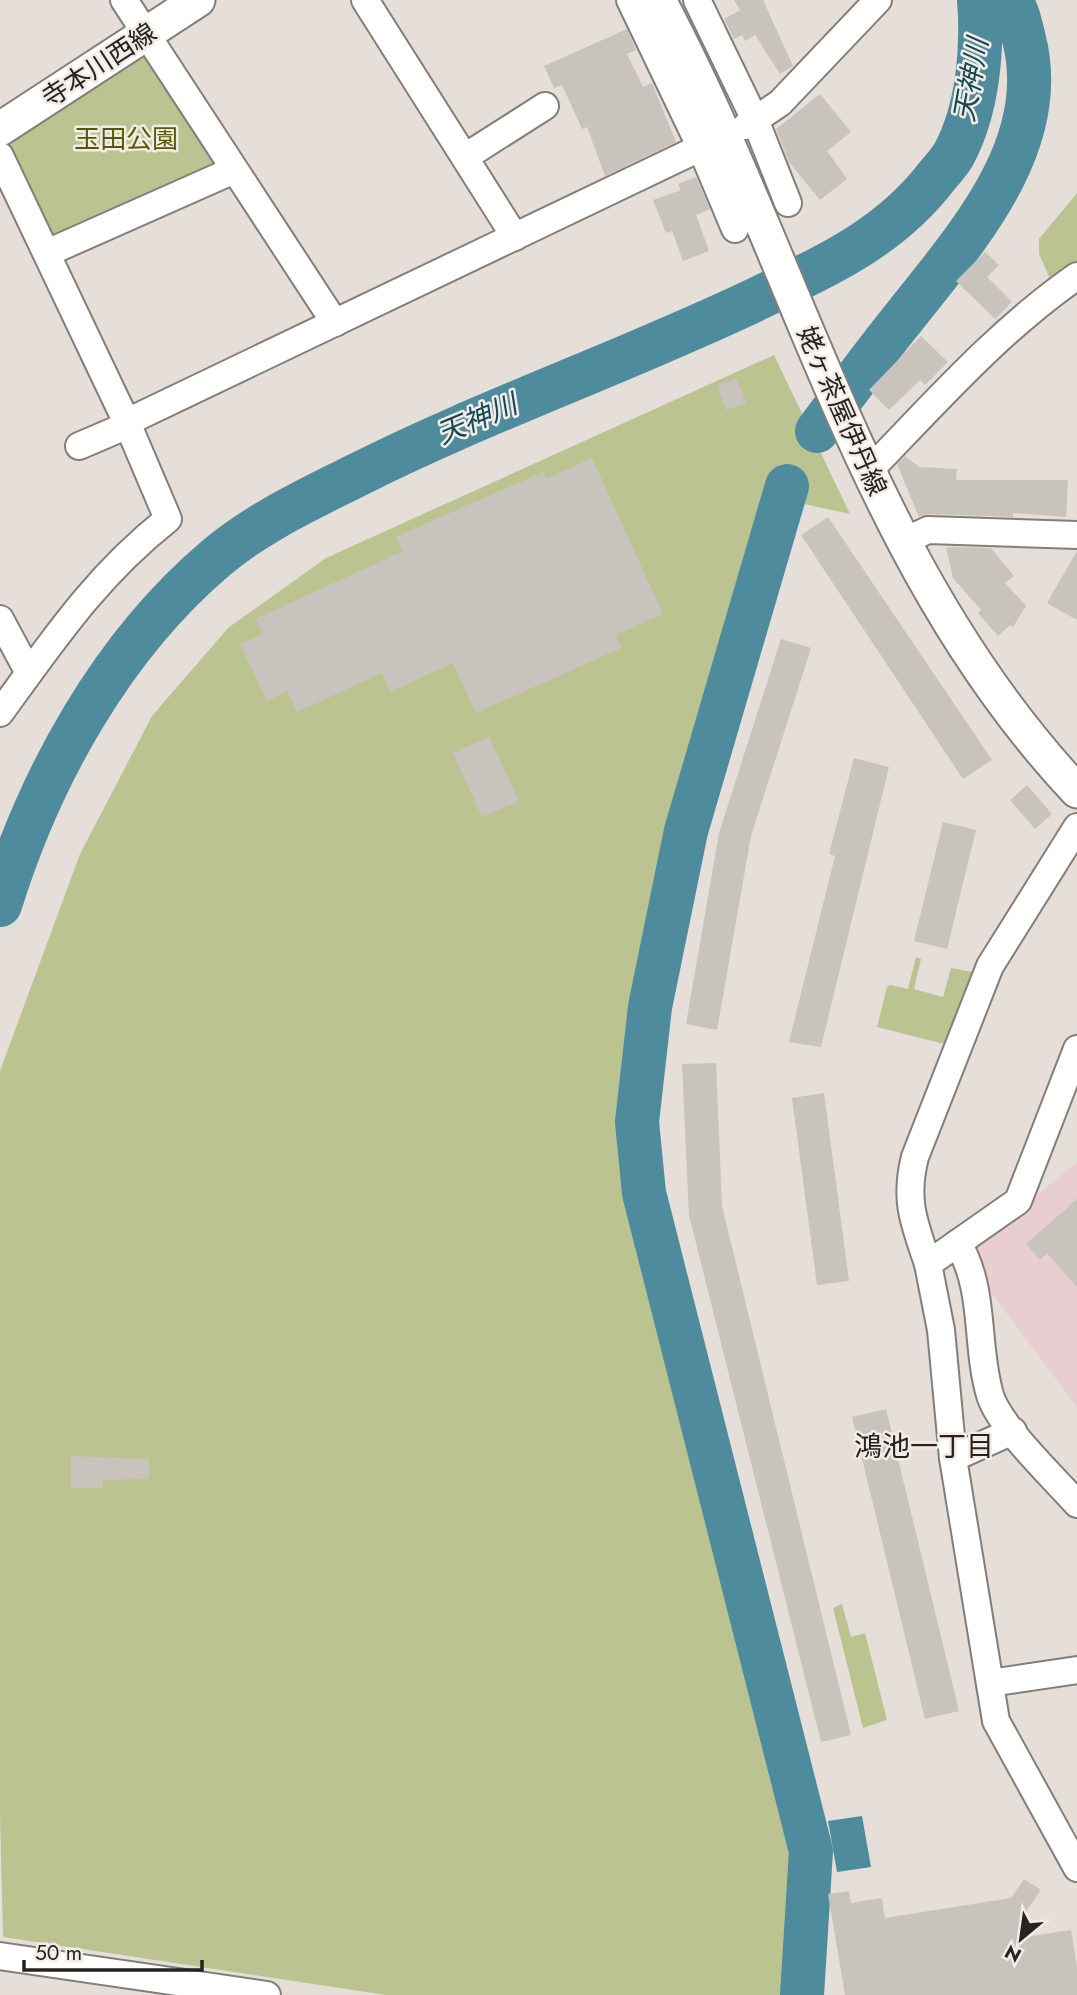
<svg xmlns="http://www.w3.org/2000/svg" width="1077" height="1995" font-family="Jost,'Noto Sans JP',sans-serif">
  <rect width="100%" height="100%" fill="#e5ded9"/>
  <polygon fill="#e8ced1" points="1077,1162 1077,1407 984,1283 971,1249"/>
  <g fill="#bbc391">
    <polygon points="137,53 149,57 225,166 55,242 2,148 5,137"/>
    <polygon points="1077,193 1077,266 1051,281 1039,254 1039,239"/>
    <polygon points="774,355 850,514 763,495 679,779 629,1009 616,1118 625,1196 793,1853 784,1995 386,1995 3,1937 0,1813 0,1071 80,854 152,716 228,628 326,558"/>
    <polygon points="916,957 921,959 914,989 943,997 951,968 978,973 952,1046 877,1027 887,987 890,985 908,989"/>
    <polygon points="842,1604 851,1637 865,1633 887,1720 863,1728 833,1608"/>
  </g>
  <polygon fill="#4e8c9d" points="862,1816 871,1867 837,1872 828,1821"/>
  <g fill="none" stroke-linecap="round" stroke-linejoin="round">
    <polyline stroke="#4e8c9d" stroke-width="7" points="0,849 17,851"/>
    <g stroke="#4e8c9d" stroke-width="44">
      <path d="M817,431C845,394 872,357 901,321C962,243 1052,147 1024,39C1020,24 1019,11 1009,0"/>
      <polyline points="787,486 686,831 650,1007 637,1122 644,1193 811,1851 802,1995"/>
      <path d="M0,905C40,776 112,646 216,558C256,524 305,501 351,478C485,410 628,361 763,296C830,264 890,237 937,176C943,169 950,161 954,154C978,109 983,49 979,0"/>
    </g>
  </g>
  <g fill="#c9c3bd">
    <polygon points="734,0 763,0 793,66 780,74 755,35 745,41 742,35 734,39 724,19 740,10"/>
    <polygon points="627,29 636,50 627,54 643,87 652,83 676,142 605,176 587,127 582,129 562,85 554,88 544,66"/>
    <polygon points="820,94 851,132 827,151 847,179 820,200 789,162 776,129"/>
    <polygon points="696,177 710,209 696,215 709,251 683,261 672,231 666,233 653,200 681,190 678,184"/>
    <polygon points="985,252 999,265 987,277 1012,302 995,319 956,281"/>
    <polygon points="921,336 948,362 925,385 920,380 889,410 869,390"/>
    <polygon points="737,378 746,403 726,410 717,385"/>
    <polygon points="905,456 919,467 957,469 956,480 1068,480 1066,517 1013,513 1013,517 929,514 919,517 897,464"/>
    <polygon points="592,458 663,614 616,635 621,648 476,713 453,663 391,692 382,673 297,712 287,691 267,701 240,644 263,634 256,619 403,551 396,537 543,472 546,479"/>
    <polygon points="828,517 992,760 963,779 801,535"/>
    <polygon points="951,547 991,548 1014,576 1005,583 1026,606 1013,627 1010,625 998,636 978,613 981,610 953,578 946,548"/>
    <polygon points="1077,551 1077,620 1047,603"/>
    <polygon points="781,639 811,648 751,836 717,1030 686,1024 719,833"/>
    <polygon points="489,737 519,801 482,817 453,753"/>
    <polygon points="854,758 889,767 821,1047 789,1042 835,856 829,854"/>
    <polygon points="1027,785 1052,814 1035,829 1010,800"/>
    <polygon points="943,822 976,830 947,949 914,941"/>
    <polygon points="716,1063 722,1206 851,1735 821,1742 689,1215 682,1064"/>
    <polygon points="824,1093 849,1281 817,1285 792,1098"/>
    <polygon points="1077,1199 1077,1287 1047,1253 1040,1260 1026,1244"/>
    <polygon points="886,1409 959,1711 925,1719 852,1417"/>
    <polygon points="71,1456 149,1459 149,1479 103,1480 103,1488 71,1488"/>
    <polygon points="1024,1879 1041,1890 1027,1910 1031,1936 1071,1930 1077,1967 1077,1995 845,1995 828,1894 849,1891 851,1903 882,1898 885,1918 1011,1898"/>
  </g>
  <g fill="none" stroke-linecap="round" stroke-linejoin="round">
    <g stroke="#847e79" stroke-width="30">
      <g id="minor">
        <polyline points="124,0 335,323"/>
        <polyline points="365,0 515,237"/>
        <polyline points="630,0 701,148 735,229"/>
        <polyline points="697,0 756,122 788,203"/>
        <polyline points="746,126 780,103 878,0"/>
        <path d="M0,156L128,425L168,519C96,576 54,639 0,713"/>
        <polyline points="465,157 545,106"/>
        <polyline points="47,253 234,170"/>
        <polyline points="127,422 706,145"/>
        <polyline points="79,446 128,425"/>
        <path d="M868,472C935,403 998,331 1077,276"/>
        <polyline points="902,542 928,530 1077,535"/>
        <polyline points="0,619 29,673"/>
        <polyline points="1077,1049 1018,1201 928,1264 941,1330 953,1458 996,1721 1077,1868"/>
        <path d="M958,1243C986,1291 975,1344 990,1395C999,1426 1054,1478 1077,1504"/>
        <path d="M928,1264C914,1223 904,1200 915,1157L990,966L1077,827"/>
        <polyline points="953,1458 1013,1431"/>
        <polyline points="990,1683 1077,1670"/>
        <polyline points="0,1956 267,1995"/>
      </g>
    </g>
    <g stroke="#847e79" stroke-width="37">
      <g id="major">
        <path d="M659,0C800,266 865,566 1077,791"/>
        <polyline points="0,129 198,0"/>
      </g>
    </g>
    <use href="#minor" stroke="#fff" stroke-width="26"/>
    <use href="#major" stroke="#fff" stroke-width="33"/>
  </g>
  <g text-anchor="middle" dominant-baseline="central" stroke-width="5" stroke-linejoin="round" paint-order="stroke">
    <g font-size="26" fill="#262321" stroke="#f2ebe6">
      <text transform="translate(99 65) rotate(-33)">寺本川西線</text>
      <text transform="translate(842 411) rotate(66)">姥ヶ茶屋伊丹線</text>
    </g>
    <g font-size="26" fill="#545b05" stroke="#f2ebe6">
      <text x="126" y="139">玉田公園</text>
    </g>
    <g font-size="28" font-style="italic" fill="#114956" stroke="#f2ebe6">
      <text transform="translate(971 80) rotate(-80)">天神川</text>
      <text transform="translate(477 419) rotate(-23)">天神川</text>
    </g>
    <g font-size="28" fill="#262321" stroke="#f2ebe6">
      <text x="924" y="1446">鴻池一丁目</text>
    </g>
  </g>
  <g transform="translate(1021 1939) rotate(209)" stroke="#f2ebe6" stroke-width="5" paint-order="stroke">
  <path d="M0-5L12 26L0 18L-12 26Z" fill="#262321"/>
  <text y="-10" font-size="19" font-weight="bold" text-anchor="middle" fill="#262321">N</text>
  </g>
  <path d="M24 1960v10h178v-10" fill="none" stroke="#262321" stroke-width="3.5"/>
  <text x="35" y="1960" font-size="21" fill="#262321" stroke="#f2ebe6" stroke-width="5" paint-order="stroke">50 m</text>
</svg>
